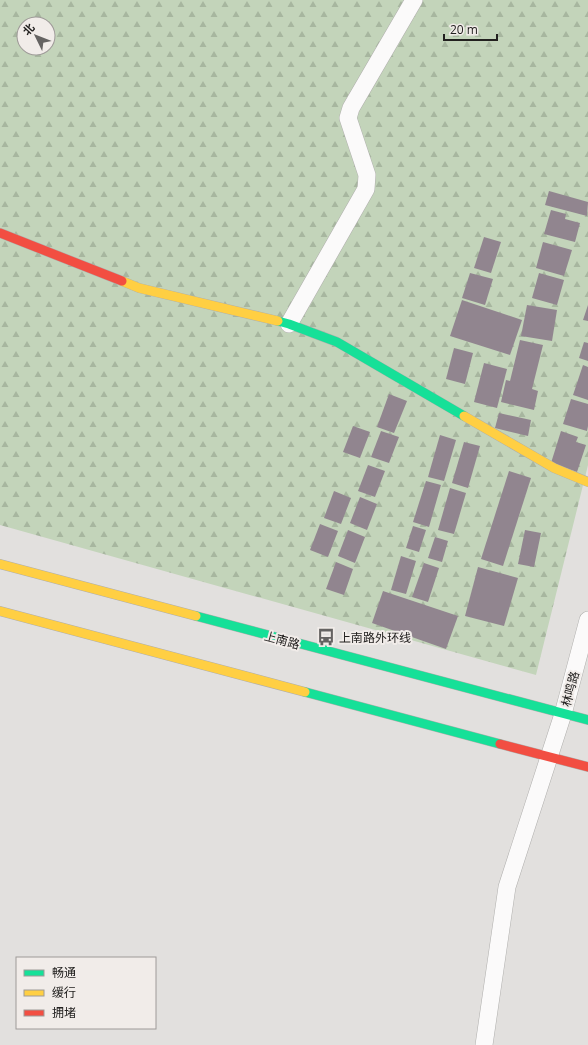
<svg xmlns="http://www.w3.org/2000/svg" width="588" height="1045" font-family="'Open Sans','Noto Sans SC',sans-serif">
  <defs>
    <pattern id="forest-firs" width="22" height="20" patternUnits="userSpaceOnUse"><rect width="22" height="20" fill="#c3d4ba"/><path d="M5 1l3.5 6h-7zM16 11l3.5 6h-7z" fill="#a7b69f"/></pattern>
  </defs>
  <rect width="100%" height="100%" fill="#e2e0de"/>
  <path fill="url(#forest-firs)" fill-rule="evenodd" d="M0,0H588V465L536,675L0,525ZM24,24H48V48H24Z"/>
  <g fill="#91858f">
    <polygon points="549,191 588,202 587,216 545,205"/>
    <polygon points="551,210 566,214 565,219 580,223 575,242 544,234"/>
    <polygon points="484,237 501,242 491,273 474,268"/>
    <polygon points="543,242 572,250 564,276 536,268"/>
    <polygon points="470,273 493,279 485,305 462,298"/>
    <polygon points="539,273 564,280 557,305 532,298"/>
    <polygon points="462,300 522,320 510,355 450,336"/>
    <polygon points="527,305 557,310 552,341 521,336"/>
    <polygon points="588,305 588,321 583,320"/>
    <polygon points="520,340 543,345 532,389 538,391 534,410 501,402 506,380 510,381"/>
    <polygon points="584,342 588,343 588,361 579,358"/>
    <polygon points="454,348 473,353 465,384 446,379"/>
    <polygon points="484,363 507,369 497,408 474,402"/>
    <polygon points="583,365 588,367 588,400 573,395"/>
    <polygon points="389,394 407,401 394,433 377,427"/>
    <polygon points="571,399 588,404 588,426 587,431 563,424"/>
    <polygon points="499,413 531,420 528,436 495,428"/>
    <polygon points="353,426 370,432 360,458 343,452"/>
    <polygon points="381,431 399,437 389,463 371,457"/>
    <polygon points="561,431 578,437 576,442 586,445 577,472 551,463"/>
    <polygon points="440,435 456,440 444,481 428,477"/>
    <polygon points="464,442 480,446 468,488 452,483"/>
    <polygon points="368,465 385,471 375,497 358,491"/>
    <polygon points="509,471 531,478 503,566 481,559"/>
    <polygon points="426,481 441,485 429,527 413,522"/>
    <polygon points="450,488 466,493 454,534 438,530"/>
    <polygon points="334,491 351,498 341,524 324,518"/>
    <polygon points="360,497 377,504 367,530 350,523"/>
    <polygon points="320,524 338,531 328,557 310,550"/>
    <polygon points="413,526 426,530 419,552 406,548"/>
    <polygon points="348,530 365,537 355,563 338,556"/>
    <polygon points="525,530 541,533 534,567 518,564"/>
    <polygon points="435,537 448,541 442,562 428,558"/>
    <polygon points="401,556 416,561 406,594 391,590"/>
    <polygon points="336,562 353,569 344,595 326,589"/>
    <polygon points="424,563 439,568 428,602 412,597"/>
    <polygon points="478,567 518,578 504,626 465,616"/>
    <polygon points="383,591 458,616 446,649 372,623"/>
  </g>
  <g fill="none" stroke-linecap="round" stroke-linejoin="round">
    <g stroke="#afaeac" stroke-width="18">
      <g id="street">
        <polyline points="289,324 366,189 367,175 348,118 351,108 414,0"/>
        <polyline points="484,1045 507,887 563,714 588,620"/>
      </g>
    </g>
    <g stroke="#afaeac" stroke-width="10">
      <g id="fast">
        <polyline points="278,321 289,324 337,342 464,416"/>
        <polyline points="196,616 588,720"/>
        <polyline points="305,692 500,744"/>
      </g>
    </g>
    <g stroke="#afaeac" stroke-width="10">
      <g id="slow">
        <polyline points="122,281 139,288 278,321"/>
        <polyline points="464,416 554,468 588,482"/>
        <polyline points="0,564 196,616"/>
        <polyline points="0,611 305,692"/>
      </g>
    </g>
    <g stroke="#afaeac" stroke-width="10">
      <g id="jam">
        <polyline points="0,233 122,281"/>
        <polyline points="500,744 588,767"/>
      </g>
    </g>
    <use href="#street" stroke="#fbfafa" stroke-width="17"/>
    <use href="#fast" stroke="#16e098" stroke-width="9"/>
    <use href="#slow" stroke="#ffcf43" stroke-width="9"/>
    <use href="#jam" stroke="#f24e42" stroke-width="9"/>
  </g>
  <defs>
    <g id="bus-bare" transform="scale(1.38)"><path d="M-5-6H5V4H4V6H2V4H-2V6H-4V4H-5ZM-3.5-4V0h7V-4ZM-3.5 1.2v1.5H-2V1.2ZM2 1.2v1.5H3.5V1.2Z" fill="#656362" stroke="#f1ece9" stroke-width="2.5" paint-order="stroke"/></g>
  </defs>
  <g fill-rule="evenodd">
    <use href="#bus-bare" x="326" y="637"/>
  </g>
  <g text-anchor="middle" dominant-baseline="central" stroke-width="4" stroke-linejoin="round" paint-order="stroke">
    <g font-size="12" fill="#22201f" stroke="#f1ece9" text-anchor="start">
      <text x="339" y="637">上南路外环线</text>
    </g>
    <g font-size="12" fill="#22201f" stroke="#f1ece9">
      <text transform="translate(282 640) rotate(15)">上南路</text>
      <text transform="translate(570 689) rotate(-75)">林鸣路</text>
    </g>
  </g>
  <rect x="16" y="957" width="140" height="72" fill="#f1ece9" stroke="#9e9a98"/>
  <rect x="24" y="970" width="20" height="6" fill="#16e098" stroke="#9e9a98"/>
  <text x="52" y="977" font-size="12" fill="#22201f">畅通</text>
  <rect x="24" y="990" width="20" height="6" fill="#ffcf43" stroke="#9e9a98"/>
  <text x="52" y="997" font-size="12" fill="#22201f">缓行</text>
  <rect x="24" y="1010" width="20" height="6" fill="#f24e42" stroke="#9e9a98"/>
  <text x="52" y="1017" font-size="12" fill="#22201f">拥堵</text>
  <g transform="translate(36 36) rotate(313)"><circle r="19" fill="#f1ece9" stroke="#9e9a98"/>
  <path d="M0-3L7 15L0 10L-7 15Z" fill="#656362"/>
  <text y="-6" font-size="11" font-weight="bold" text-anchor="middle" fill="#22201f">北</text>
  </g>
  <path d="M444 34v6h53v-6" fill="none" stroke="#22201f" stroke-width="2"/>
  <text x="450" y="34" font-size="12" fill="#22201f" stroke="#f1ece9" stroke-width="3" paint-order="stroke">20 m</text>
</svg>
